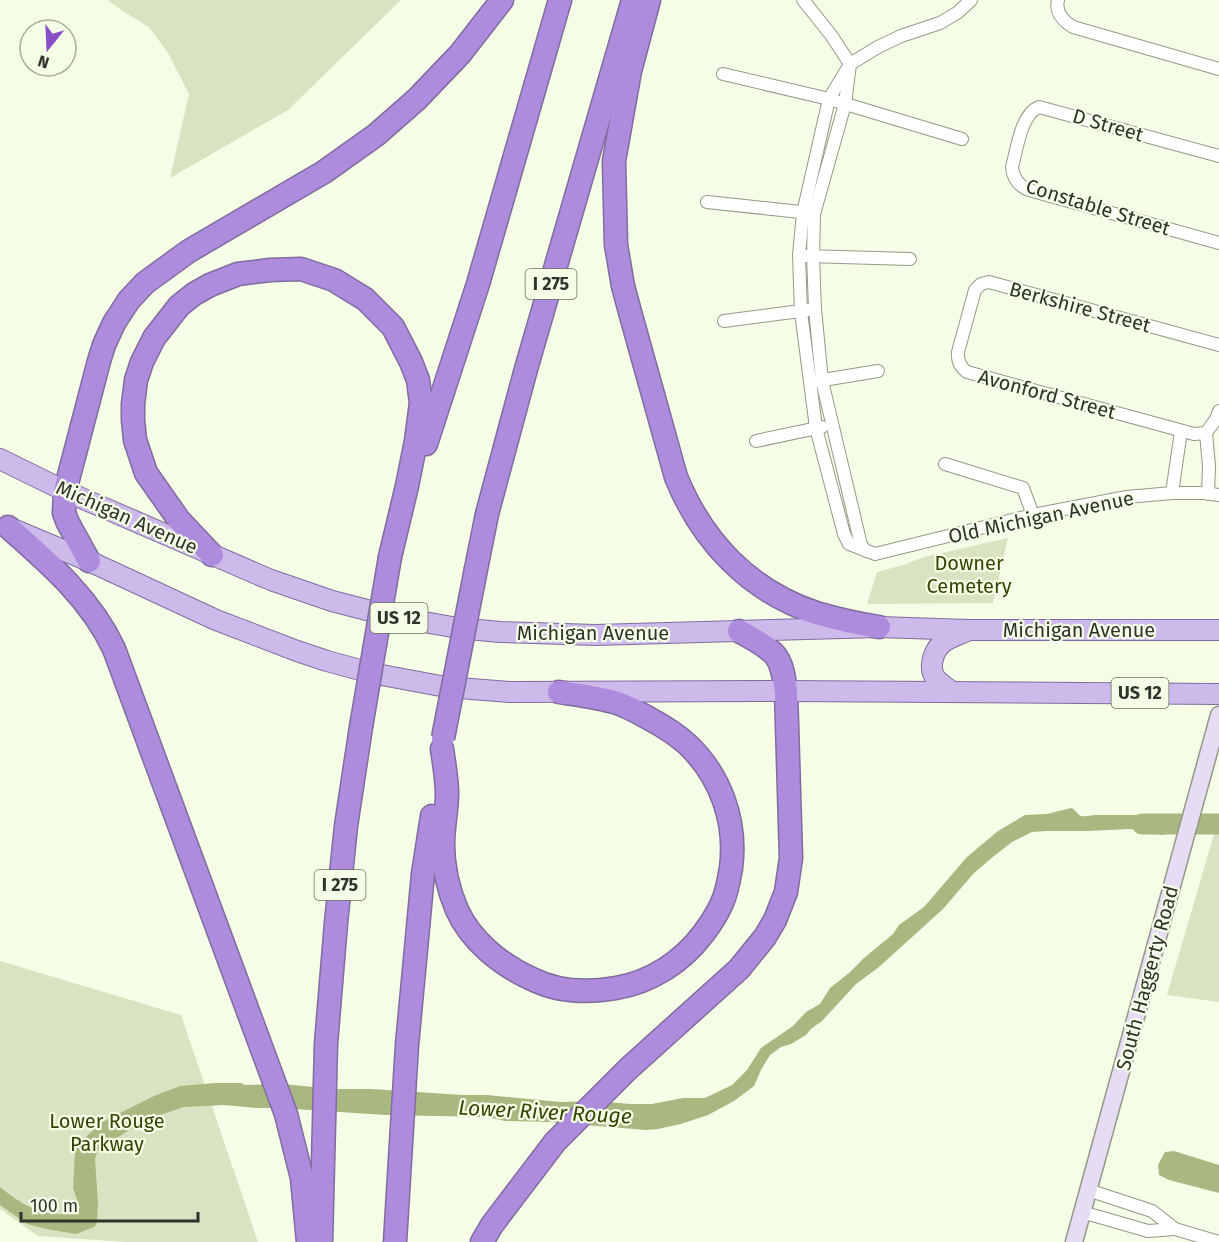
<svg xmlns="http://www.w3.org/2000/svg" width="1219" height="1242" font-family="'Fira Sans',sans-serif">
  <rect width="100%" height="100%" fill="#f6fde7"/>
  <g fill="#d9e3c1">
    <polygon points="108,0 401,0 288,110 170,178 189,94 168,53 149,27 124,12"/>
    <polygon points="1008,538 993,603 867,604 877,572 903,565 924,557"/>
    <polygon points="1219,817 1219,1002 1167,995"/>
    <polygon points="0,961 181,1015 258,1242 126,1242 38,1236 0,1209"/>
  </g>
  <g fill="#a9b880">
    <path d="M1071,808C1076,810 1077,814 1081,816C1085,817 1092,815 1095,815C1121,815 1146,815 1171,814L1165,835L1151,834L1130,829L1086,831H1046L1032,832L1012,842L994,856L974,873L943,909L879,967L856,984L822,1021L811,1029L806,1035L791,1044L781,1047L770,1055L761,1070L754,1086L734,1101L708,1115L681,1124L658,1129L646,1130L549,1122L505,1121L487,1117L385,1115L279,1108H257L224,1105L206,1106L184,1107L157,1116L141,1123L100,1148L97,1153L95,1159L98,1204L97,1223L94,1227L76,1234L46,1229L27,1224L0,1205V1187C19,1202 34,1213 59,1214C68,1214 74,1216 80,1208L73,1188L75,1151L80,1143L100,1123L154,1096L180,1086L215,1083H241L245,1085L283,1084L335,1089H371L463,1095H487L561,1102L596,1101L631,1104H652L683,1098H705L732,1085L747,1070L761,1048L793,1026L806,1012L820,1004L830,988L849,973L864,958L893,934L899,925L924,907L967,857L998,831L1025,815L1047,814Z"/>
    <polygon points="1174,1151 1219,1165 1219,1193 1169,1180 1159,1175 1158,1165 1165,1152"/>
  </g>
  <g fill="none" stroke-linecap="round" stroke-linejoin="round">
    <polyline stroke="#a9b880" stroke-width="21" points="1142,824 1219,824"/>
    <g stroke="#939985" stroke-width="14">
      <g id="street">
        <polyline points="803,0 831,35 850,64 845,104 814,214 813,256 815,309 822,381 861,545 866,551"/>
        <polyline points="971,0 957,13 940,23 901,36 878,47 850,64 829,99 803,213 799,255 801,312 816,428 844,534 849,544 875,554 1033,515 1127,497 1172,493 1204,493 1219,495"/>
        <path d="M1058,0C1055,12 1063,21 1073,27L1219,69"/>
        <polyline points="723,74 829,99 962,139"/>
        <path d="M1219,156L1039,107C1021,114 1017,149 1012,167C1013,179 1019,186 1029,190L1219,243"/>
        <polyline points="707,202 810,213"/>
        <polyline points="806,256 910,259"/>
        <polyline points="724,321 808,310"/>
        <polyline points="817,381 878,371"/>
        <path d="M1206,433L1194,434L967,372C960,367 957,361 958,352L975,290L981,284L989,282L1219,345"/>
        <polyline points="756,441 822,427"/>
        <polyline points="945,464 1023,488 1033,515"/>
        <polyline points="1172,493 1181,431"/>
        <polyline points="1208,494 1209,466 1206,433 1216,419 1219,411"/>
        <polyline points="1082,1212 1148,1231 1175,1229 1152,1211 1088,1190"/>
        <polyline points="1175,1229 1219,1242"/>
      </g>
    </g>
    <g stroke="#939985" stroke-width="19">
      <polyline id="secondary" points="1074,1242 1219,715"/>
    </g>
    <g stroke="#816c9f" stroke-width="22">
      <g id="primary">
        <polyline points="0,459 65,491 271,580 332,601 390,616 458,628 500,632 596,635 879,627 969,630 1219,630"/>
        <polyline points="15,530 89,561 216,620 297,651 327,661 371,673 446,687 510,692 786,691 1219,694"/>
        <path d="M952,692C947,688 941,684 937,680C927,669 933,649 945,641C951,637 960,634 967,631"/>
      </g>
    </g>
    <g stroke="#816c9f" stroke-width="25">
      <g id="highway">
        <path d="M649,0L630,71L614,161L616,245L623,286L630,312L676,477C702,541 749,591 816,613C837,619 858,624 879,627"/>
        <polyline points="426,444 478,284 560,0"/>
        <path d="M8,527C49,563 91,599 114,649L286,1114L302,1178L308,1242"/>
        <polyline points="212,555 179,520 146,473 135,440 133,420 133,404 136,380 142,362 154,338 179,306 194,294 210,285 238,274 270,270 301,269 334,280 365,299 393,327 411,362 418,380 421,403 416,441 407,486 390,557"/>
        <polyline points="89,561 68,523 64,513 65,491 99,361 104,345 114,323 129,300 145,283 189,251 324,172 376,135 417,99 460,54 502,0"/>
        <polyline points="476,569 487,514 526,369 633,0"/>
        <path d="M442,749C444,763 447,779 447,794C447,810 443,827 443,844C443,866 448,889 457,910C471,941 501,965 532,979C558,992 588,993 616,988C651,982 682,962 703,934C710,925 717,914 722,903C727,892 729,880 731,868C737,822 721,776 687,744C676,734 663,726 650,719C639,713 629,707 617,703C598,697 579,695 559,692"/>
        <polyline points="321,1242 326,1044 336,923 346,826 361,727"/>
        <polyline points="395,1242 407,1045 423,874 432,816"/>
        <path d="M482,1242L492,1225L555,1142L628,1069L739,969L765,937L775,920L786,892L791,858L786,691C784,679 783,665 775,655C766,645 751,638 739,631"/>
      </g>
    </g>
    <use href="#street" stroke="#fff" stroke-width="12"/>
    <use href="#secondary" stroke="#e6dcf5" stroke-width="16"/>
    <use href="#primary" stroke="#ceb9eb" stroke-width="20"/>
    <use href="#highway" stroke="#ad8bdd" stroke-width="22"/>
    <g stroke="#816c9f" stroke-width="25" stroke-linecap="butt">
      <g id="highway-bridge">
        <polyline points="361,727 390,557"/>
        <polyline points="443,738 476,569"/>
      </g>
    </g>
    <use href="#highway-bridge" stroke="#ad8bdd" stroke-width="22"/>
  </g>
  <g text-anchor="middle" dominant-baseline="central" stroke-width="4.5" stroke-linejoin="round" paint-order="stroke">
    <g fill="#f6fde7" stroke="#6b7063" stroke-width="1.5">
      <rect x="525.5" y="269" width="51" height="30" rx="4.5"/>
      <rect x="370.5" y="603" width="57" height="30" rx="4.5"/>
      <rect x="1111.5" y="678" width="57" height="30" rx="4.5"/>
      <rect x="314.5" y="870" width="51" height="30" rx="4.5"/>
    </g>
    <g font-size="18" font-weight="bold" fill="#30332b">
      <text x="551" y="284">I 275</text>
      <text x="399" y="618">US 12</text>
      <text x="1140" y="693">US 12</text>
      <text x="340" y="885">I 275</text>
    </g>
    <g font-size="20" fill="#30332b" stroke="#f6fde7">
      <text transform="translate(1108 125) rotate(16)">D Street</text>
      <text transform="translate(1098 207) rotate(17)">Constable Street</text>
      <text transform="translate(1080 307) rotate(15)">Berkshire Street</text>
      <text transform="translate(1047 394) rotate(15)">Avonford Street</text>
      <text transform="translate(127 517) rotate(24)">Michigan Avenue</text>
      <text transform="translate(1041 517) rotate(-12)">Old Michigan Avenue</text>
      <text x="1079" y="630">Michigan Avenue</text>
      <text x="593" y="633">Michigan Avenue</text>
      <text transform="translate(1147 978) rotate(-75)">South Haggerty Road</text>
    </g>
    <g font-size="20" fill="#354200" stroke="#f6fde7">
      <text x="969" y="563">Downer<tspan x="969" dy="23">Cemetery</tspan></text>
      <text x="107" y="1121">Lower Rouge<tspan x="107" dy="23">Parkway</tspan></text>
    </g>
    <g font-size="21" font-style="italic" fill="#364300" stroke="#f6fde7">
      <text transform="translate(545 1112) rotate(3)">Lower River Rouge</text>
    </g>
  </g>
  <g transform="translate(48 48) rotate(198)"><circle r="28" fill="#f6fde7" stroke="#a7ac9c" stroke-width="1.5"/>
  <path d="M0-4.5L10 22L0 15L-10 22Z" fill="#8750c7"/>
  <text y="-9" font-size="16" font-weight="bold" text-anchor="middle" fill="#30332b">N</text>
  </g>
  <path d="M21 1212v9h177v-9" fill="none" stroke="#30332b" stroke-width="3"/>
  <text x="30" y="1212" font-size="18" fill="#30332b" stroke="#f6fde7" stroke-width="4.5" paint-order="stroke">100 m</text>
</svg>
